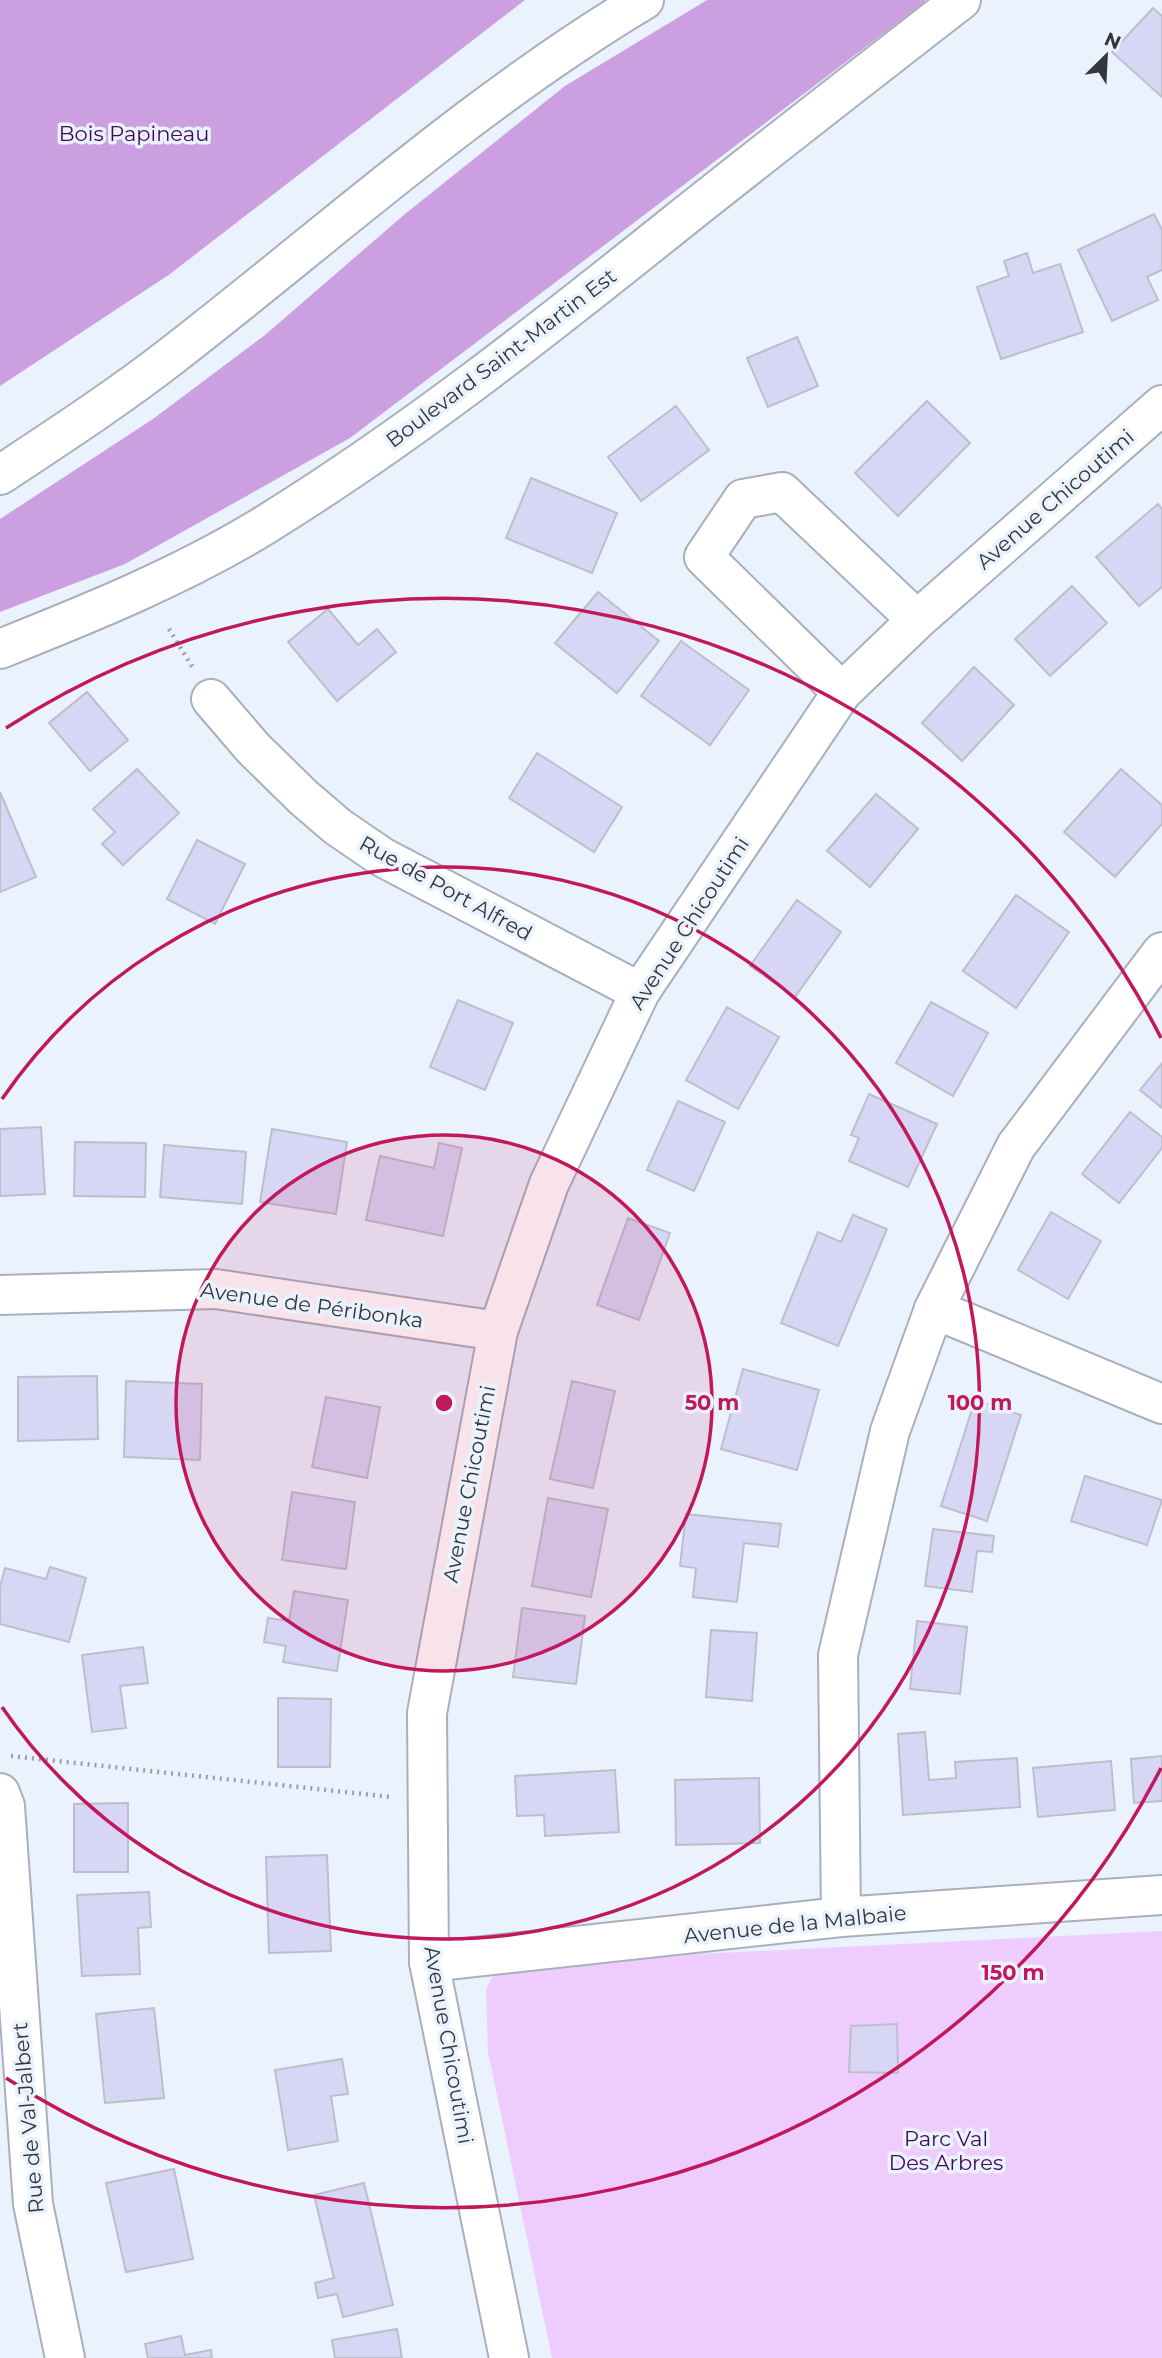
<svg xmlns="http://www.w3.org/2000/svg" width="1162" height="2358" font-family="Montserrat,sans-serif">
  <rect width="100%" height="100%" fill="#eaf2fd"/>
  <polygon fill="#eecdfe" points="1162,1931 1162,2358 552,2358 488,2052 486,1989 500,1964"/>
  <g fill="#cb9fe0">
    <polygon points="0,0 525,0 170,274 0,386"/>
    <polygon points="707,0 925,0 925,2 350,438 125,564 0,612 0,519 153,419 265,335 405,214 565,86"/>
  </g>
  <g fill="#d7d7f5" stroke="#bebecb" stroke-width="2">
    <polygon points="1153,8 1162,16 1162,97 1112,52"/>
    <polygon points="1154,214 1162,230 1162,270 1147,277 1158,300 1112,321 1078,250"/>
    <polygon points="1027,253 1033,273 1060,264 1083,332 1001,359 977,287 1009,276 1004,261"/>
    <polygon points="797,337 818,386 768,407 747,358"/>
    <polygon points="927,401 970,443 898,516 855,473"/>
    <polygon points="676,406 709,450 641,501 608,457"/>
    <polygon points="531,478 617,513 592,573 506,538"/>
    <polygon points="1158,504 1162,509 1162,587 1139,606 1096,557"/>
    <polygon points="1072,586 1107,623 1050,676 1015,639"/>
    <polygon points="598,592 659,641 617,693 555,643"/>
    <polygon points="328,609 358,645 377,629 396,652 337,701 288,642"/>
    <polygon points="681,641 749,690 710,745 641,696"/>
    <polygon points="974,667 1014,705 962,761 922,723"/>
    <polygon points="87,692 128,740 90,771 49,723"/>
    <polygon points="537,753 622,807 594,852 509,798"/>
    <polygon points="137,769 179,813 123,865 102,844 115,832 93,809"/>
    <polygon points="1121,769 1162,805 1162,824 1115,877 1064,832"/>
    <polygon points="0,792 36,877 0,892"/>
    <polygon points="876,794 918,829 870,887 827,851"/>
    <polygon points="197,840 245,864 215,924 167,899"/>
    <polygon points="1016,895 1069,932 1016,1008 963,971"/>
    <polygon points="797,900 841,932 795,997 750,966"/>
    <polygon points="458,1000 513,1023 485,1090 430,1067"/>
    <polygon points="931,1002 988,1033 953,1096 896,1063"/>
    <polygon points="727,1007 779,1037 738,1109 686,1080"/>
    <polygon points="1162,1063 1162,1108 1140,1090"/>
    <polygon points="869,1094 937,1124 908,1187 849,1161 859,1138 851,1135"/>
    <polygon points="678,1101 725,1122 694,1191 647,1170"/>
    <polygon points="1130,1112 1162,1137 1162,1148 1119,1203 1082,1174"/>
    <polygon points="41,1127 45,1194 0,1196 0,1129"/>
    <polygon points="272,1129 347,1142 336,1214 260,1202"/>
    <polygon points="75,1142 146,1143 145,1197 74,1196"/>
    <polygon points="439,1143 462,1148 443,1236 366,1220 380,1156 434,1168"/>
    <polygon points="164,1145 246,1152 242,1204 160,1197"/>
    <polygon points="1051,1212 1101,1241 1068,1299 1018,1270"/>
    <polygon points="853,1215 887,1229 838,1346 781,1323 818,1232 841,1242"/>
    <polygon points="628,1218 670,1233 639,1320 597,1305"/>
    <polygon points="743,1369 819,1390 797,1470 721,1449"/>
    <polygon points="97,1376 98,1439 18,1441 18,1377"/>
    <polygon points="126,1381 202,1384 200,1460 124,1457"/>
    <polygon points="572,1381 615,1391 593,1488 550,1479"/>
    <polygon points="326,1397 380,1407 367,1478 312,1467"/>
    <polygon points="975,1400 1021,1415 987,1521 941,1506"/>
    <polygon points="1085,1476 1162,1500 1147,1545 1071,1521"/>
    <polygon points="292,1492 355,1502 346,1569 282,1560"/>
    <polygon points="548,1498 608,1509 591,1597 532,1586"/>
    <polygon points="686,1514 781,1524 778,1547 744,1543 737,1602 693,1597 696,1568 680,1566"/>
    <polygon points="933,1529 994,1536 992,1552 977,1551 972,1592 925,1586"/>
    <polygon points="50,1567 86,1578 69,1642 0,1624 0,1587 5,1568 46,1579"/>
    <polygon points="294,1591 348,1600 337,1671 283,1662 286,1646 264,1642 268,1618 289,1621"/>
    <polygon points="522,1608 585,1616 576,1684 513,1677"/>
    <polygon points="917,1621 967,1627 960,1694 910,1689"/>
    <polygon points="711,1630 757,1633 752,1701 706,1697"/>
    <polygon points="143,1647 148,1683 120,1686 126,1728 92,1732 82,1655"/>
    <polygon points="278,1698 331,1699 330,1767 278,1767"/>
    <polygon points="925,1732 929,1780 956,1778 955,1762 1017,1758 1020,1807 903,1815 898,1734"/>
    <polygon points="1162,1756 1162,1801 1134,1803 1131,1759"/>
    <polygon points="1111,1761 1115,1810 1038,1817 1033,1768"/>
    <polygon points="615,1770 619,1832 545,1836 544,1815 517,1816 515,1776"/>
    <polygon points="759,1778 760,1843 676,1845 675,1780"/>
    <polygon points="128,1803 128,1872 74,1872 74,1804"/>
    <polygon points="327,1855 331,1951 269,1953 266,1857"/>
    <polygon points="149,1892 151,1927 138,1928 140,1974 82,1976 77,1895"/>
    <polygon points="154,2008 164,2098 105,2103 96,2014"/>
    <polygon points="897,2024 898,2073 849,2072 851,2026"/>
    <polygon points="342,2059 348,2094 331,2096 338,2141 288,2150 275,2070"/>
    <polygon points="174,2169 193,2259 126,2272 106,2183"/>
    <polygon points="364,2183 393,2305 343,2317 337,2294 318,2298 315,2283 334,2278 314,2195"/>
    <polygon points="397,2329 402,2358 335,2358 332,2340"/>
    <polygon points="181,2336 185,2355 211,2350 212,2358 148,2358 145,2344"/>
  </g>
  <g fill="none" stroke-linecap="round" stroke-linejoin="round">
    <g stroke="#a9b0bb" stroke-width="42">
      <g id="minor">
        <polyline points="842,692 704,557 743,499 782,492 917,620"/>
        <polyline points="211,699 253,748 303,797 338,827 382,857 640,992"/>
        <polyline points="0,1295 216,1289 498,1331"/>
        <polyline points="934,1309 1162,1404"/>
        <polyline points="0,1793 5,1806 33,2204 65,2358"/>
        <polyline points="841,1917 838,1655 890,1431 934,1309 1016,1146 1162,952"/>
        <polyline points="429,1962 841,1917 1162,1895"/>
        <polyline points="509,2358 429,1962 427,1713 498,1331 549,1184 640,992 842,692 917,620 1162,405"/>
      </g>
    </g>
    <g stroke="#a9b0bb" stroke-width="42">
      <g id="secondary">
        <path d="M0,475C59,436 119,397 174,354C329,234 475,101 644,0"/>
        <path d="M0,649C88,614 179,577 260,528C408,437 544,329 680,220C773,146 867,73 961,0"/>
      </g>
    </g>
    <g stroke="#9a9fa7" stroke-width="4.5" stroke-dasharray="2 5" stroke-linecap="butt">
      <polyline points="169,629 193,668"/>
      <polyline points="11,1756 392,1797"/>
    </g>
    <use href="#minor" stroke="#fff" stroke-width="38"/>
    <use href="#secondary" stroke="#fff" stroke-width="38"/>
  </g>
  <circle cx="444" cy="1403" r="268" fill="#c2185b" fill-opacity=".12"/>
  <g fill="none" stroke="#c2185b" stroke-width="3.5">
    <circle cx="444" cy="1403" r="268"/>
    <path d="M2 1099A536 536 0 1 1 2 1707"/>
    <path d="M1161 1768A805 805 0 0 1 6 2078M6 728A805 805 0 0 1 1161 1038"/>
  </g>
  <g text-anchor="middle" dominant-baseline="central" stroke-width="7" stroke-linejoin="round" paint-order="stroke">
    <g font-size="21" fill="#430958" stroke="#eaf2fd">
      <text x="134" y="133">Bois Papineau</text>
      <text x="946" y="2138">Parc Val<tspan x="946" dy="24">Des Arbres</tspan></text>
    </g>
    <g font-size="21" fill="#34373b" stroke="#eaf2fd">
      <text transform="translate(501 358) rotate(-37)">Boulevard Saint-Martin Est</text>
      <text transform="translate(1055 499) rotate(-41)">Avenue Chicoutimi</text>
      <text transform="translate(446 888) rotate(29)">Rue de Port Alfred</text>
      <text transform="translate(689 923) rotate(-57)">Avenue Chicoutimi</text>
      <text transform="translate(312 1305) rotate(8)">Avenue de Péribonka</text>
      <text transform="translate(469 1484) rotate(-79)">Avenue Chicoutimi</text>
      <text transform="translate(795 1924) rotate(-6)">Avenue de la Malbaie</text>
      <text transform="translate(449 2045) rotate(80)">Avenue Chicoutimi</text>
      <text transform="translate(28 2118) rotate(-95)">Rue de Val-Jalbert</text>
    </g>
  </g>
  <circle cx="444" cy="1403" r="10" fill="#c2185b" stroke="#eaf2fd" stroke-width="3.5"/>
  <g font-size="21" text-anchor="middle" font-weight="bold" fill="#c2185b" stroke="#eaf2fd" stroke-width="7" stroke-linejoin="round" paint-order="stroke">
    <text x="712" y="1410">50 m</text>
    <text x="980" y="1410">100 m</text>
    <text x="1013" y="1980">150 m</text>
  </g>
  <g transform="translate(1106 56) rotate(24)" stroke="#eaf2fd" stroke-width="5" paint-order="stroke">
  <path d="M0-5L12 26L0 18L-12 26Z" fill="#34373b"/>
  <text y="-10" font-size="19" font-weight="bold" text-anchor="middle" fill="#34373b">N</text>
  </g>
</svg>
